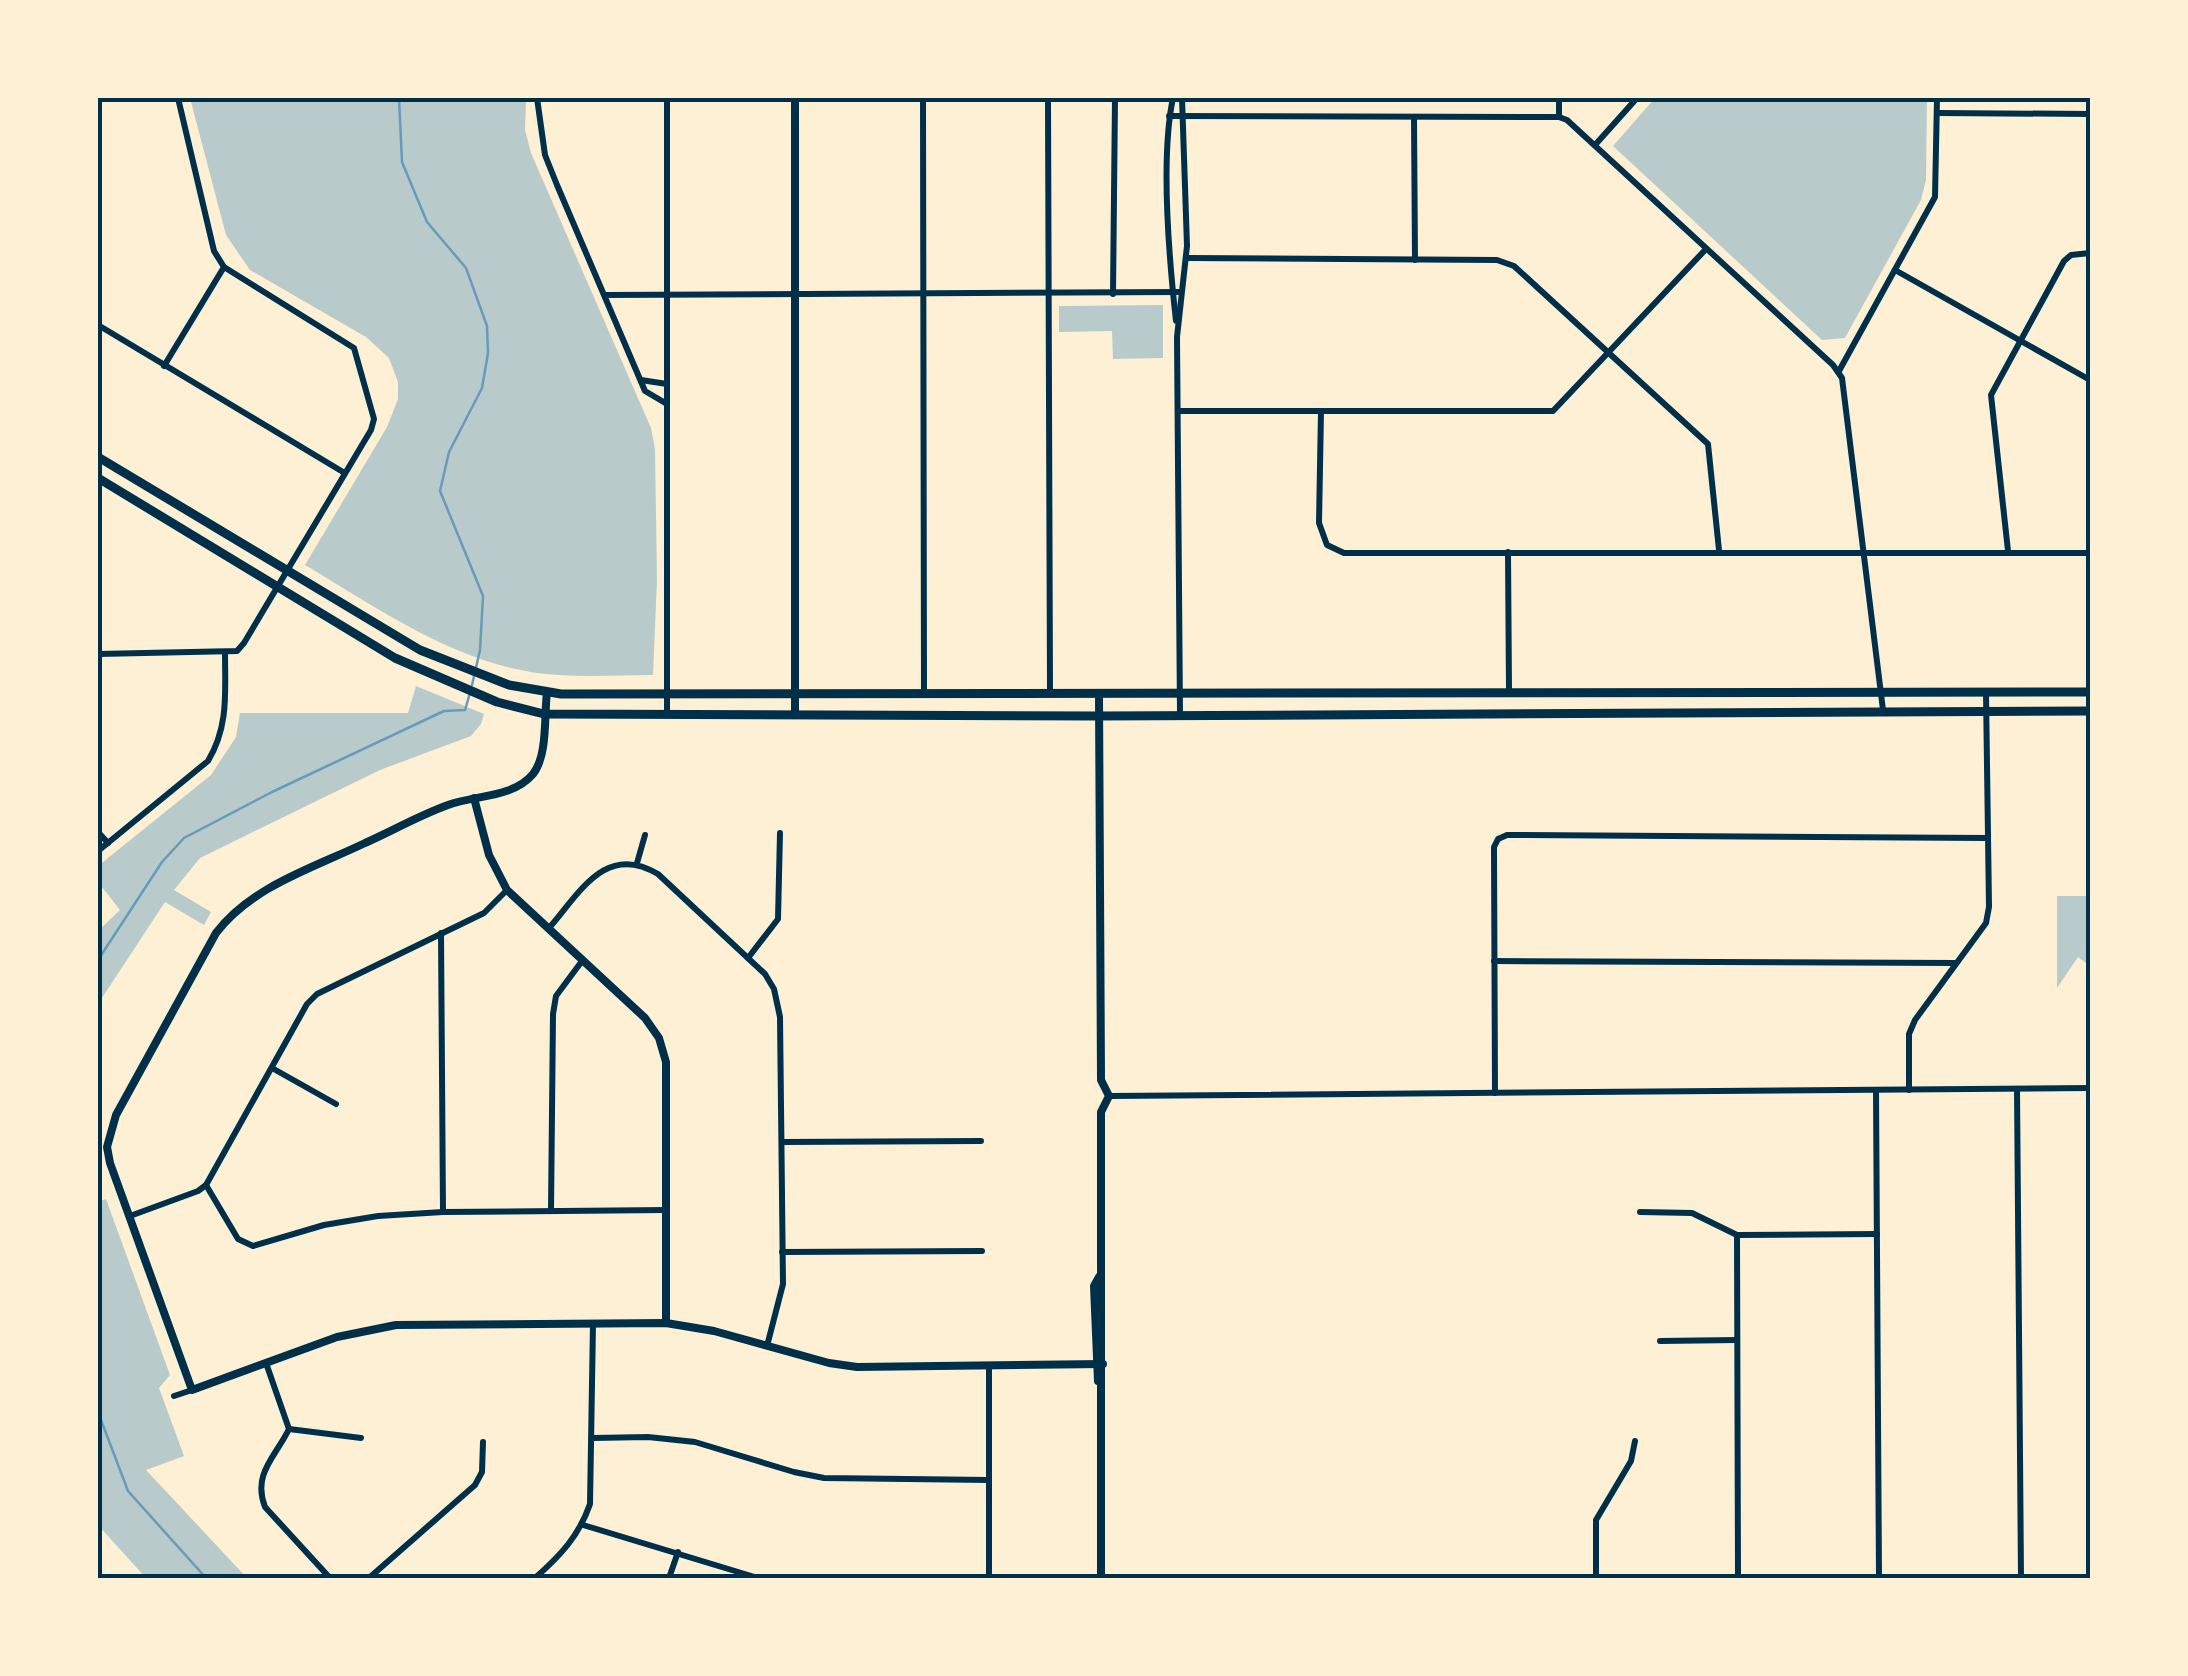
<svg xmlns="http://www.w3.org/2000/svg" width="2188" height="1676" font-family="'Public Sans',sans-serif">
  <rect width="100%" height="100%" fill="#fdf0d5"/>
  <g fill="#b9caca">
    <path d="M190,98H526L525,130L531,153L651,428L655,449L657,580L653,675C622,675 590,677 559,675C465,670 384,612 305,565L387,427L398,399V382L389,358L366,337L250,270L226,235Z"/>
    <polygon points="1655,98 1927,98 1926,180 1921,200 1845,338 1822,340 1613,146"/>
    <polygon points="1163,305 1163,358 1113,359 1112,331 1059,332 1059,306"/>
    <polygon points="416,686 484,714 481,724 471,736 380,770 200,858 174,890 211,912 204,925 165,902 98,1004 98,931 120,910 98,882 98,866 211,775 236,737 240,713 408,713"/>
    <polygon points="2057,896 2090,896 2090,954 2086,963 2078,957 2057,988"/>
    <polygon points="106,1199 170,1375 159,1388 184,1456 146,1470 247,1578 146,1578 98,1525 98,1202"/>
  </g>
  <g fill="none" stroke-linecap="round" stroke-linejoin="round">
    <g stroke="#669bbc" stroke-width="2.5">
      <polyline points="399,98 402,162 427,222 466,268 487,326 488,353 482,388 449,452 440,491 483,596 480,650 472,685"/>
      <polyline points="98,960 162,862 184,838 272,792 444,711 465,710 470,693"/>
      <polyline points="98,1412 128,1491 206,1578"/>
    </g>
    <g stroke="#003049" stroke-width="6">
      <polyline points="537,98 545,155 557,185 645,391 667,404"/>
      <polyline points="667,98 667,713"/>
      <polyline points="923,98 924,693"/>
      <polyline points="1048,98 1050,694"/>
      <path d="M1173,98C1160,159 1169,258 1176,321"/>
      <polyline points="1938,113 2090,114"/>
      <polyline points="1169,116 1559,117 1567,120 1833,365 1842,378 1883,710"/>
      <polyline points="1559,116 1559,98"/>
      <polyline points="1414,117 1415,260"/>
      <polyline points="1595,145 1637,98"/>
      <polyline points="1187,258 1497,260 1514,266 1708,444 1719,550"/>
      <polyline points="1895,270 2090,380"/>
      <polyline points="1113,294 1115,98"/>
      <polyline points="605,295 1181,292"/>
      <polyline points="98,325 343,472"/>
      <polyline points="164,366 224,267"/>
      <polyline points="1839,371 1935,197 1937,98"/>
      <polyline points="641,380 667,384"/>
      <polyline points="1178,411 1553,411 1706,249"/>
      <polyline points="1321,411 1319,523 1327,545 1344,553 2090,553"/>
      <polyline points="2008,551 1991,395 2064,261 2071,255 2090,253"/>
      <polyline points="1508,552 1509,692"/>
      <polyline points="98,654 237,651 244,643 371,430 374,419 354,348 224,267 214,251 178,98"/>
      <polyline points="1180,715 1177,337 1187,246 1182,98"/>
      <polyline points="98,832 108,843"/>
      <path d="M98,851L208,761C229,726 225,692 225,653"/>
      <polyline points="637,863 645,835"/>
      <path d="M549,928C581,891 606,843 658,874L765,974L774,989L780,1017L783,1284L767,1346"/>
      <polyline points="441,933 443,1212"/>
      <polyline points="748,958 778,919 780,833"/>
      <polyline points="1494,961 1956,963"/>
      <polyline points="272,1068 336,1104"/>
      <polyline points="2017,1089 2021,1578"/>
      <polyline points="1876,1090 1879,1578"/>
      <polyline points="1909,1090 1909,1034 1915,1020 1986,923 1989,907 1986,693"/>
      <polyline points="1495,1093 1494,847 1498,839 1507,835 1988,838"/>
      <polyline points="1109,1096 2090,1088"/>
      <polyline points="782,1142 981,1141"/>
      <polyline points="206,1185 238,1239 253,1246 324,1225 378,1216 443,1212 666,1210"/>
      <polyline points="551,1210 553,1014 556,996 582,961"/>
      <polyline points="1640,1212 1692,1213 1737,1235 1877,1234"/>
      <polyline points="130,1216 198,1191 206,1185 307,1004 317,994 484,913 507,890"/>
      <polyline points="1737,1235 1738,1578"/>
      <polyline points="782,1252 982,1251"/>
      <polyline points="1660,1341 1737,1340"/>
      <path d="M266,1363L289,1429C276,1456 252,1474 265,1507L330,1578"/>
      <polyline points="989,1367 989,1578"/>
      <polyline points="174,1396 192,1390"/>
      <polyline points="289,1429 361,1438"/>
      <polyline points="593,1438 648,1437 695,1442 794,1472 824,1478 989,1480"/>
      <polyline points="583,1525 758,1578"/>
      <polyline points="369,1578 475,1485 482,1472 483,1442"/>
      <path d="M535,1578C560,1556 579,1536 590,1504L593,1323"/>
      <polyline points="669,1578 678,1552"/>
      <polyline points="1596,1578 1596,1520 1631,1461 1635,1441"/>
    </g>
    <g stroke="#003049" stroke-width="8">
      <polyline points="795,98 795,714"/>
      <path d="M547,692C544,715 548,755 533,774C513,798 475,795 448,805C420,815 392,831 365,843C313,868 252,886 216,933L116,1115L107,1147L110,1163L192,1390L337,1337L396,1325L666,1323L714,1331L829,1363L857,1367L1103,1364"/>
      <polyline points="1099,695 1101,1080 1109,1096 1101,1112 1101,1578"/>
      <polyline points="474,798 489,855 507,890 645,1018 659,1038 666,1062 666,1323"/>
      <polyline points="1098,1381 1094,1286 1099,1277"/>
    </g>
    <g stroke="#003049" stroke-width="9">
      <polyline points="98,457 420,650 509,685 561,694 2090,692"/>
      <polyline points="98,478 395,658 497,702 544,714 1099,716 2090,711"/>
    </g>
  </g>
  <rect width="2188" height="1676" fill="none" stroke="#fdf0d5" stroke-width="200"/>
  <rect x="100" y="100" width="1988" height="1476" fill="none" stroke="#003049" stroke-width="4"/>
</svg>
